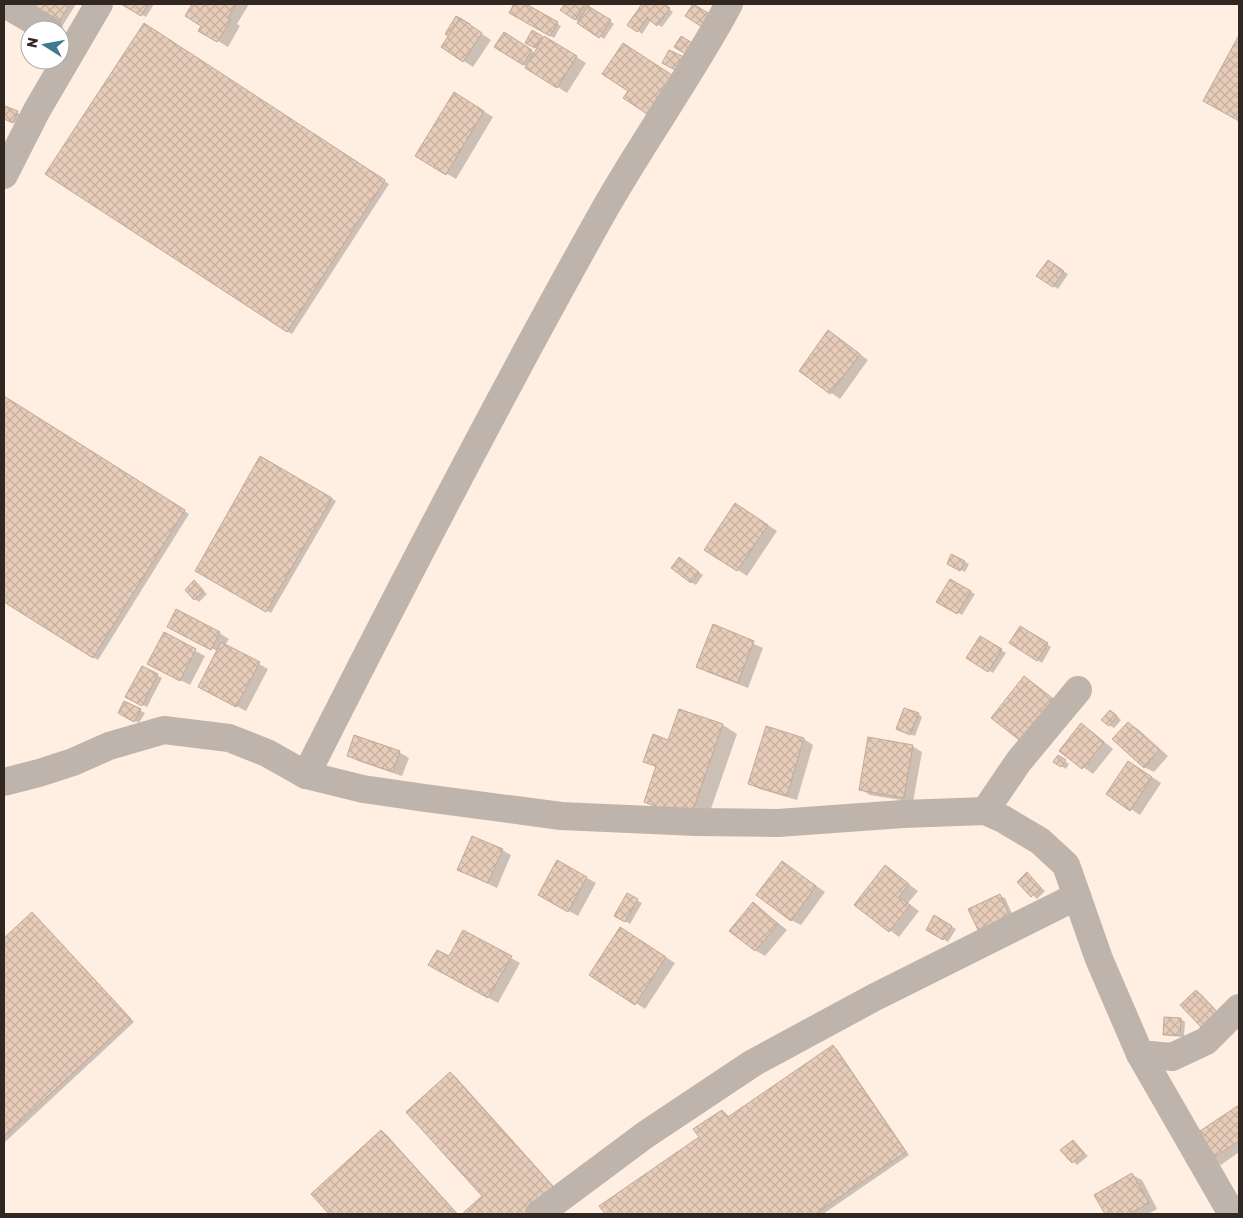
<svg xmlns="http://www.w3.org/2000/svg" width="1243" height="1218" font-family="Rubik,sans-serif">
  <defs>
    <pattern id="building-cross-hatch" width="8" height="8" patternUnits="userSpaceOnUse" patternTransform="scale(1.25)"><rect width="8" height="8" fill="#e6ccb9"/><path d="M0 0l8 8M0 8l8-8" fill="none" stroke="#c6af9f"/></pattern>
  </defs>
  <rect width="100%" height="100%" fill="#ffefe3"/>
  <g fill="#0003">
    <polygon points="21,4 76,4 61,28"/>
    <polygon points="123,4 154,4 146,17"/>
    <polygon points="194,4 249,4 237,24 240,26 228,47 200,30 203,25 186,16"/>
    <polygon points="515,4 523,4 561,26 554,38 510,12"/>
    <polygon points="566,4 591,4 589,7 614,24 604,39 562,10"/>
    <polygon points="643,4 663,4 673,12 662,27 651,20 642,34 629,24"/>
    <polygon points="470,26 491,40 473,67 443,47"/>
    <polygon points="148,27 389,184 292,334 287,331"/>
    <polygon points="532,32 554,43 586,63 567,93 496,47 504,34 535,53 538,49 526,42"/>
    <polygon points="1239,37 1239,120 1205,101"/>
    <polygon points="464,99 493,117 456,179 417,156"/>
    <polygon points="6,107 22,115 18,124 4,118"/>
    <polygon points="1048,262 1068,274 1058,289 1038,276"/>
    <polygon points="829,332 868,360 840,399 800,371"/>
    <polygon points="4,397 189,514 98,660 4,601"/>
    <polygon points="261,458 336,501 271,613 197,571"/>
    <polygon points="745,510 777,531 747,576 706,549"/>
    <polygon points="952,556 969,564 965,572 948,563"/>
    <polygon points="684,561 703,575 696,585 691,582"/>
    <polygon points="950,580 975,594 962,615 938,601"/>
    <polygon points="194,582 207,594 199,602 195,599"/>
    <polygon points="713,626 763,648 748,688 707,672 698,666"/>
    <polygon points="1020,628 1051,647 1042,663 1011,643"/>
    <polygon points="177,631 219,633 229,639 225,645 268,669 246,711 209,692 217,651"/>
    <polygon points="164,634 205,656 190,685 159,669"/>
    <polygon points="980,637 1006,653 993,673 968,657"/>
    <polygon points="142,667 162,678 147,707 127,697"/>
    <polygon points="125,703 145,713 139,723 120,713"/>
    <polygon points="680,710 723,725 737,734 705,826 660,810 645,802 657,768 644,761 669,742"/>
    <polygon points="918,714 922,717 915,736 901,731"/>
    <polygon points="1115,714 1121,720 1114,728 1109,725"/>
    <polygon points="1128,723 1138,729 1168,756 1154,772 1144,767"/>
    <polygon points="1081,725 1091,731 1113,749 1093,774 1061,751"/>
    <polygon points="767,728 804,739 813,745 797,800 759,789 750,784"/>
    <polygon points="912,746 922,752 913,802 870,795 860,789"/>
    <polygon points="399,752 409,758 402,776 358,761 348,755"/>
    <polygon points="1062,759 1069,764 1066,769 1061,766"/>
    <polygon points="1138,768 1161,783 1140,815 1131,809"/>
    <polygon points="502,850 511,855 497,888 459,870"/>
    <polygon points="557,861 596,883 578,916 539,895"/>
    <polygon points="782,862 825,892 801,925 791,920"/>
    <polygon points="885,867 918,891 908,903 919,911 899,937 856,905"/>
    <polygon points="1027,874 1045,891 1037,899 1019,882"/>
    <polygon points="628,895 642,903 630,924 616,916"/>
    <polygon points="1000,896 1005,898 1014,918 983,932 979,930"/>
    <polygon points="753,904 762,910 787,930 765,956 755,950"/>
    <polygon points="32,913 36,916 134,1022 4,1143 4,940"/>
    <polygon points="935,917 956,929 948,942 928,929"/>
    <polygon points="464,931 520,963 498,1003 430,965 449,958"/>
    <polygon points="630,934 675,963 645,1009 636,1003"/>
    <polygon points="1196,991 1201,994 1221,1015 1206,1029"/>
    <polygon points="1181,1019 1185,1022 1184,1037 1169,1036 1164,1034"/>
    <polygon points="833,1047 837,1049 909,1155 823,1214 606,1214 600,1206 700,1137 722,1111 730,1117"/>
    <polygon points="451,1074 455,1076 559,1192 534,1214 464,1214 484,1196"/>
    <polygon points="1239,1106 1239,1152 1221,1165 1211,1159 1195,1136"/>
    <polygon points="381,1132 386,1134 458,1214 331,1214 313,1195"/>
    <polygon points="1073,1141 1088,1156 1077,1165 1062,1150"/>
    <polygon points="1132,1175 1142,1180 1157,1209 1148,1214 1107,1214 1096,1195"/>
  </g>
  <g fill="url(#building-cross-hatch)" stroke="#c2a997">
    <polygon points="18,4 70,4 56,27"/>
    <polygon points="121,4 148,4 141,16"/>
    <polygon points="192,4 236,4 228,18 231,20 217,42 198,31 201,26 185,16"/>
    <polygon points="514,4 526,4 558,22 550,36 509,13"/>
    <polygon points="565,4 585,4 575,20 560,10"/>
    <polygon points="642,4 664,4 670,8 657,26 647,18 637,32 627,25"/>
    <polygon points="693,4 710,14 702,27 685,16"/>
    <polygon points="588,6 611,20 599,38 577,23"/>
    <polygon points="456,16 470,24 458,43 445,34"/>
    <polygon points="460,18 482,33 463,62 441,47"/>
    <polygon points="144,23 385,180 287,332 45,174"/>
    <polygon points="532,30 542,36 535,48 525,43"/>
    <polygon points="504,32 532,50 523,65 494,47"/>
    <polygon points="1239,35 1239,121 1203,101"/>
    <polygon points="544,36 577,56 557,88 525,68"/>
    <polygon points="681,36 694,44 687,55 674,47"/>
    <polygon points="623,43 672,75 647,114 623,98 628,91 602,74"/>
    <polygon points="669,50 684,57 677,71 662,63"/>
    <polygon points="454,92 484,111 446,175 415,156"/>
    <polygon points="5,106 18,111 13,123 4,119"/>
    <polygon points="1048,260 1064,271 1053,287 1036,276"/>
    <polygon points="828,330 860,354 830,394 799,371"/>
    <polygon points="4,396 185,510 93,658 4,602"/>
    <polygon points="260,456 332,498 266,612 195,571"/>
    <polygon points="735,503 768,525 737,571 704,550"/>
    <polygon points="951,554 965,561 960,571 947,564"/>
    <polygon points="679,557 699,572 691,583 671,568"/>
    <polygon points="950,579 971,591 957,614 936,602"/>
    <polygon points="194,580 204,591 194,600 185,590"/>
    <polygon points="176,609 220,632 211,650 167,627"/>
    <polygon points="713,624 754,641 738,683 696,667"/>
    <polygon points="1020,626 1048,643 1037,661 1009,643"/>
    <polygon points="164,632 196,649 180,681 147,664"/>
    <polygon points="980,636 1002,649 988,672 966,658"/>
    <polygon points="221,642 260,662 236,707 198,687"/>
    <polygon points="142,666 158,674 142,706 125,697"/>
    <polygon points="1024,676 1060,704 1027,746 991,718"/>
    <polygon points="124,701 141,709 134,722 118,713"/>
    <polygon points="904,708 919,713 910,735 896,729"/>
    <polygon points="679,709 723,724 690,819 644,802 656,766 643,762 653,734 668,740"/>
    <polygon points="1110,710 1117,716 1109,726 1101,720"/>
    <polygon points="1128,722 1159,750 1144,768 1112,739"/>
    <polygon points="1081,723 1104,742 1082,769 1059,751"/>
    <polygon points="766,726 804,738 787,796 748,784"/>
    <polygon points="354,735 400,751 393,772 347,756"/>
    <polygon points="868,737 913,745 904,798 859,790"/>
    <polygon points="1058,755 1066,760 1061,767 1053,762"/>
    <polygon points="1128,761 1152,777 1130,811 1106,794"/>
    <polygon points="472,836 503,849 488,883 457,870"/>
    <polygon points="557,860 587,877 568,912 538,895"/>
    <polygon points="782,861 816,886 791,921 756,895"/>
    <polygon points="885,865 909,884 899,897 910,905 889,932 854,905"/>
    <polygon points="1027,872 1041,888 1031,897 1017,882"/>
    <polygon points="627,893 638,899 625,922 614,916"/>
    <polygon points="1000,894 1010,916 978,930 968,909"/>
    <polygon points="753,902 778,924 755,951 729,931"/>
    <polygon points="32,912 131,1019 4,1137 4,938"/>
    <polygon points="934,915 952,926 943,940 926,930"/>
    <polygon points="620,927 666,957 635,1005 589,975"/>
    <polygon points="463,930 512,956 488,998 428,965 437,950 449,956"/>
    <polygon points="1196,990 1217,1012 1201,1027 1180,1005"/>
    <polygon points="1164,1017 1181,1018 1180,1035 1163,1035"/>
    <polygon points="833,1045 906,1152 815,1214 605,1214 599,1206 699,1137 693,1129 722,1110 728,1117"/>
    <polygon points="450,1072 555,1189 527,1214 462,1214 482,1196 406,1112"/>
    <polygon points="1239,1105 1239,1141 1210,1160 1194,1135"/>
    <polygon points="381,1130 457,1214 329,1214 311,1194"/>
    <polygon points="1073,1140 1084,1153 1072,1163 1060,1150"/>
    <polygon points="1132,1173 1149,1203 1129,1214 1105,1214 1094,1195"/>
  </g>
  <g fill="none" stroke-linecap="round" stroke-linejoin="round">
    <g stroke="#beb4ab" stroke-width="28">
      <polyline points="5,4 49,30"/>
      <polyline points="4,175 37,110 99,4"/>
      <path d="M306,775C402,585 499,397 603,212C643,141 691,75 729,4"/>
      <polyline points="4,782 39,773 73,762 109,746 164,730 229,738 267,753 306,775 363,789 425,798 561,816 696,822 778,823 903,814 985,811 1003,819 1040,841 1066,865 1099,959 1140,1054 1172,1057 1206,1041 1239,1008"/>
      <polyline points="985,811 1019,761 1078,690"/>
      <polyline points="1140,1054 1232,1214"/>
      <polyline points="539,1214 645,1135 753,1063 875,997 1077,896"/>
    </g>
  </g>
  <rect width="1243" height="1218" fill="none" stroke="#312720" stroke-width="10"/>
  <g transform="translate(45 45) rotate(281)"><circle r="24" fill="#ffffff" stroke="#ada9a6"/>
  <path d="M0-4L9 19L0 12L-9 19Z" fill="#3e7991"/>
  <text y="-8" font-size="14" font-weight="bold" text-anchor="middle" fill="#312720">N</text>
  </g>
</svg>
